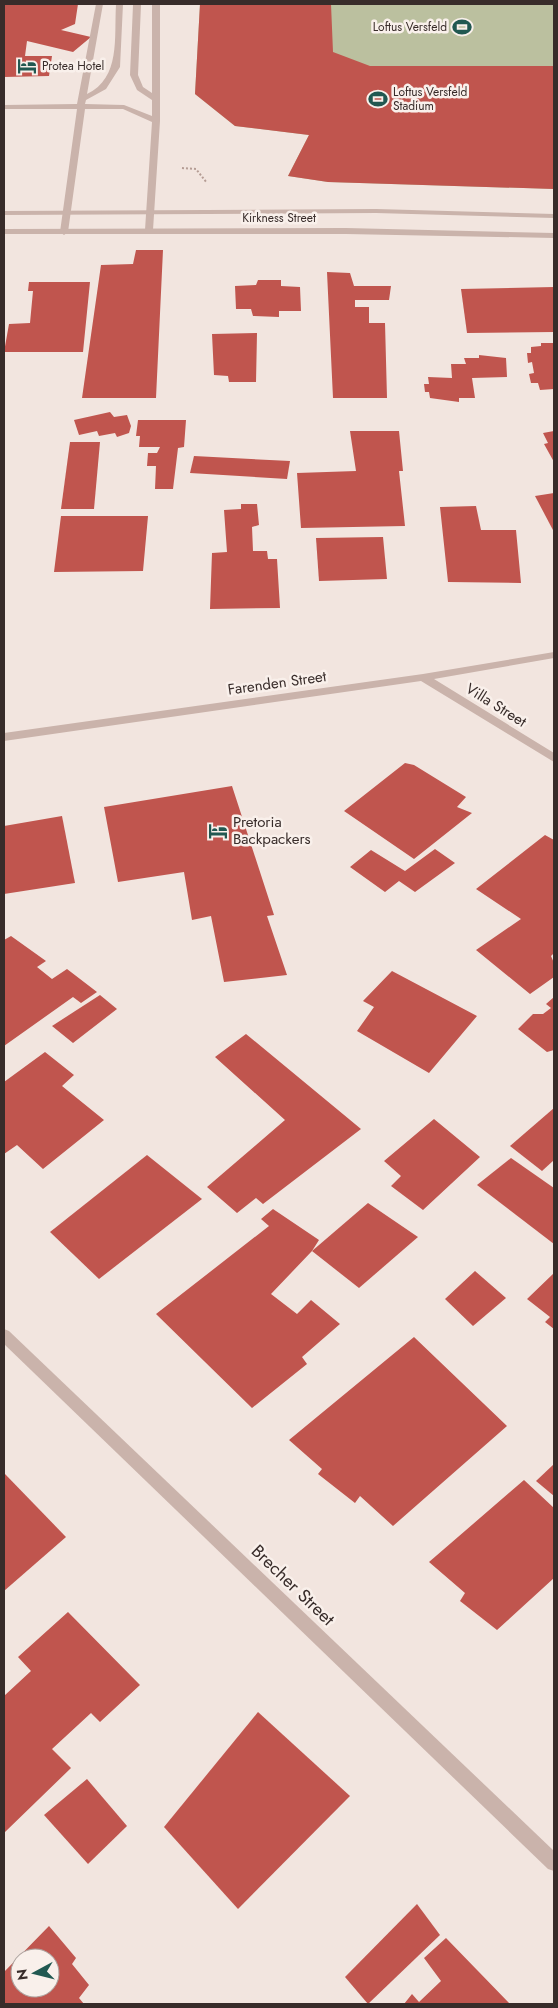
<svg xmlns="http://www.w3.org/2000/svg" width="558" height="2008" font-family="Jost,sans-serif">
  <rect width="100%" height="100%" fill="#f2e5df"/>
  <polygon fill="#bbc09f" points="200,4 554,4 554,189 328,182 288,176 309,135 235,126 195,94"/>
  <g fill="#c0554e" fill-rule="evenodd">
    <polygon points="4,4 78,4 75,24 61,30 91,37 73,52 27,41 25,56 52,56 49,76 4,77"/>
    <polygon points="200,4 331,4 333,52 370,66 554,66 554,189 328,182 288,176 309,135 235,126 195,94"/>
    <polygon points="136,250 163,250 156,398 82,398 101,265 133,264"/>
    <polygon points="327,272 350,273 354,286 391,286 389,300 355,300 355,307 369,307 369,323 385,323 387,398 333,398"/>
    <polygon points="258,280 281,280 281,286 300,287 301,311 279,311 279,317 253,316 251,309 236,309 235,286 256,285"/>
    <polygon points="29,282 90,282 83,352 4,352 9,324 30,323 33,291 28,291"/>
    <polygon points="554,287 554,332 467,333 461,289"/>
    <polygon points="257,333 256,382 229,382 228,376 214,375 212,334"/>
    <polygon points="541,343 554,343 554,389 540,390 538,383 531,383 529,374 534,373 532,362 528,363 527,353 531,353 531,347 541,346"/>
    <polygon points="479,355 506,358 507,377 472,378 475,398 459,398 459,402 430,398 429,392 425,392 424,384 429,384 428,377 452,378 451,364 466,364 464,358 479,358"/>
    <polygon points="110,412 114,417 127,415 131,426 129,433 117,437 115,433 99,436 97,431 79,435 74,420"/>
    <polygon points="138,420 186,420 184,447 178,448 173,489 155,489 156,466 147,466 148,453 157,453 160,447 139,447 140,436 136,436"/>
    <polygon points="350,431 399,431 403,471 399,471 405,526 301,528 297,473 356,471"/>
    <polygon points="554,431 554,462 544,444 548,443 543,433"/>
    <polygon points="70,442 100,442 94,509 61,509"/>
    <polygon points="194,456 290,461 287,479 190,473"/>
    <polygon points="554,493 554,532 535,496"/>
    <polygon points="241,504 257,504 259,525 252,527 253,551 267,551 268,559 277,559 280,608 210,609 212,553 227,552 224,510 241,509"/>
    <polygon points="476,506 481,530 516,530 521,583 448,582 440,507"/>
    <polygon points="61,516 148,516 143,571 54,572"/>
    <polygon points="383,537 387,579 319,581 316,538"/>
    <polygon points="405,763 414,765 466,797 457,807 472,813 414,859 344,811"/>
    <polygon points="232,786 274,915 267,916 287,975 224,982 211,916 192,920 184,872 118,882 104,807"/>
    <polygon points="62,816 75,883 4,894 4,826"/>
    <polygon points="545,835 554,840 554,953 551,956 554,963 554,977 530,994 476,950 521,919 476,889"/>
    <polygon points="435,849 455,863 415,892 399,881 385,892 350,867 371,850 405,871"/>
    <polygon points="11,936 46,961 37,967 52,979 67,969 97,992 81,1003 73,997 4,1046 4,940"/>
    <polygon points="392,971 477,1016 429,1073 357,1031 374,1007 363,1001"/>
    <polygon points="100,995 117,1009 73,1043 52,1026"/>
    <polygon points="554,997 554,1050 547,1052 518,1029 533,1014 543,1014 551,1008 546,1004"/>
    <polygon points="246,1034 361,1129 263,1204 256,1198 237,1213 207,1187 285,1120 215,1057"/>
    <polygon points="45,1052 74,1075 62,1086 104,1120 43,1169 17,1145 4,1154 4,1082"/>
    <polygon points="554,1108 554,1160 542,1171 510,1146"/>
    <polygon points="434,1119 480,1157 423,1210 391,1186 401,1176 384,1161"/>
    <polygon points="147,1155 202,1199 99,1279 50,1232"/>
    <polygon points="511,1158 554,1188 554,1244 477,1185"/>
    <polygon points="368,1203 418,1237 359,1288 312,1251"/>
    <polygon points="273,1209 319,1240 312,1251 271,1294 297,1314 311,1300 340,1324 302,1357 307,1364 252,1408 156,1314 269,1226 261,1219"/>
    <polygon points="475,1271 506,1298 473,1326 445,1299"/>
    <polygon points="554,1273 554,1329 545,1322 550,1317 527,1299"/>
    <polygon points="414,1337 507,1426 393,1526 360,1496 355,1503 318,1474 322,1469 289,1440"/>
    <polygon points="554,1464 554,1496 536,1481"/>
    <polygon points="4,1473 66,1537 4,1591"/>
    <polygon points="524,1480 554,1508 554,1578 497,1630 460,1601 465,1593 429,1562"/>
    <polygon points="68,1612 140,1685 100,1722 91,1713 52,1749 71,1768 4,1833 4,1696 31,1671 18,1657"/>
    <polygon points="258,1712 350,1796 238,1909 164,1827"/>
    <polygon points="87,1779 127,1826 88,1864 44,1815"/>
    <polygon points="417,1904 440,1935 368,2004 345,1977"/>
    <path d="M49,1926L76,1958L72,1964L89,1985L79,1998L84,2004H4V1972ZM20,1958H50V1988H20Z"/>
    <polygon points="446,1938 510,2004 404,2004 412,1994 419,2002 441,1981 424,1958"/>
  </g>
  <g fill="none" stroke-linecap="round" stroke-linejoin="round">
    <polyline stroke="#b59d95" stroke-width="2" stroke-dasharray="2 2" stroke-linecap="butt" points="182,168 196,169 207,183"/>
    <path fill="#cab3ab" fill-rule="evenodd" d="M96,4H103L87,94C121,78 114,37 116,5L123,4L120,67L106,89L86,100L85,104L124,105L152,116V100L137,90L130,75L133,5H141L138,75L143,87L152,93V4H160V121L153,230L149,233L145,230L152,122L123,109H85L68,232L64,235L60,232L77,109H4V105L77,104Z"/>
    <g fill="#cab3ab" fill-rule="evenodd">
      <polygon points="554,652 554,658 434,679 554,753 554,762 421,681 4,741 4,733 423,674"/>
      <polygon points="4,1329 9,1331 554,1851 554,1871 548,1869 4,1344"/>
    </g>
    <g fill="#cab3ab" fill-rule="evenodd">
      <polygon points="376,209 554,214 554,218 376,213 4,215 4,211"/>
      <polygon points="346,228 554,233 554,238 346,234 4,234 4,229"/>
    </g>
  </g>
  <defs>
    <g id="stadium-bare" transform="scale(1.5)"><path d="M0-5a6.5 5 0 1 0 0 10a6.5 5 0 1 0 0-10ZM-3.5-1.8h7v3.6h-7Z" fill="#215851" stroke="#f9f0eb" stroke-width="2.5" paint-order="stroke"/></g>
    <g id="hotel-bare" transform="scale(1.5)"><path d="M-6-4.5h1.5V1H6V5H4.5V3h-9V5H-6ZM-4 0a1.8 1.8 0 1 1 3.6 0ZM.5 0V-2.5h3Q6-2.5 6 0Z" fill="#215851" stroke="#f9f0eb" stroke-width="2.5" paint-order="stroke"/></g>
  </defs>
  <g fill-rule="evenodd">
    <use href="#stadium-bare" x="462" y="27"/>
    <use href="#hotel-bare" x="27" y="66"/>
    <use href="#stadium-bare" x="378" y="99"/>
    <use href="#hotel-bare" x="218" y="831"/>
  </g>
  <g text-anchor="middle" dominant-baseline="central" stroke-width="5" stroke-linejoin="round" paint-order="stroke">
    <g font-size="12" fill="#382c2a" stroke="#f9f0eb" text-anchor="start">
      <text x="447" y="27" text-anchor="end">Loftus Versfeld</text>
      <text x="42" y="66">Protea Hotel</text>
      <text x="393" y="92">Loftus Versfeld<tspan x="393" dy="14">Stadium</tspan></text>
    </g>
    <g font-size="12" fill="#382c2a" stroke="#f9f0eb">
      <text x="279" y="218">Kirkness Street</text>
    </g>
    <g font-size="15" fill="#382c2a" stroke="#f9f0eb">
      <text transform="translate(277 683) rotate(-8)">Farenden Street</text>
      <text transform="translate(496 705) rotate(32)">Villa Street</text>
    </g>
    <g font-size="15" fill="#382c2a" stroke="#f9f0eb" text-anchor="start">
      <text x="233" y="822">Pretoria<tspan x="233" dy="17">Backpackers</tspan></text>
    </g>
    <g font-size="18" fill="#382c2a" stroke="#f9f0eb">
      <text transform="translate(293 1585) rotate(44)">Brecher Street</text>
    </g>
  </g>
  <rect width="558" height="2008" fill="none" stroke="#382c2a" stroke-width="10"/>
  <g transform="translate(35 1973) rotate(263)"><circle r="24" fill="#f9f0eb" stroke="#aca29e"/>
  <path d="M0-4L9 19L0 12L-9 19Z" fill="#215851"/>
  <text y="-8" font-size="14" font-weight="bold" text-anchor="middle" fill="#382c2a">N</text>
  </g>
</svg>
